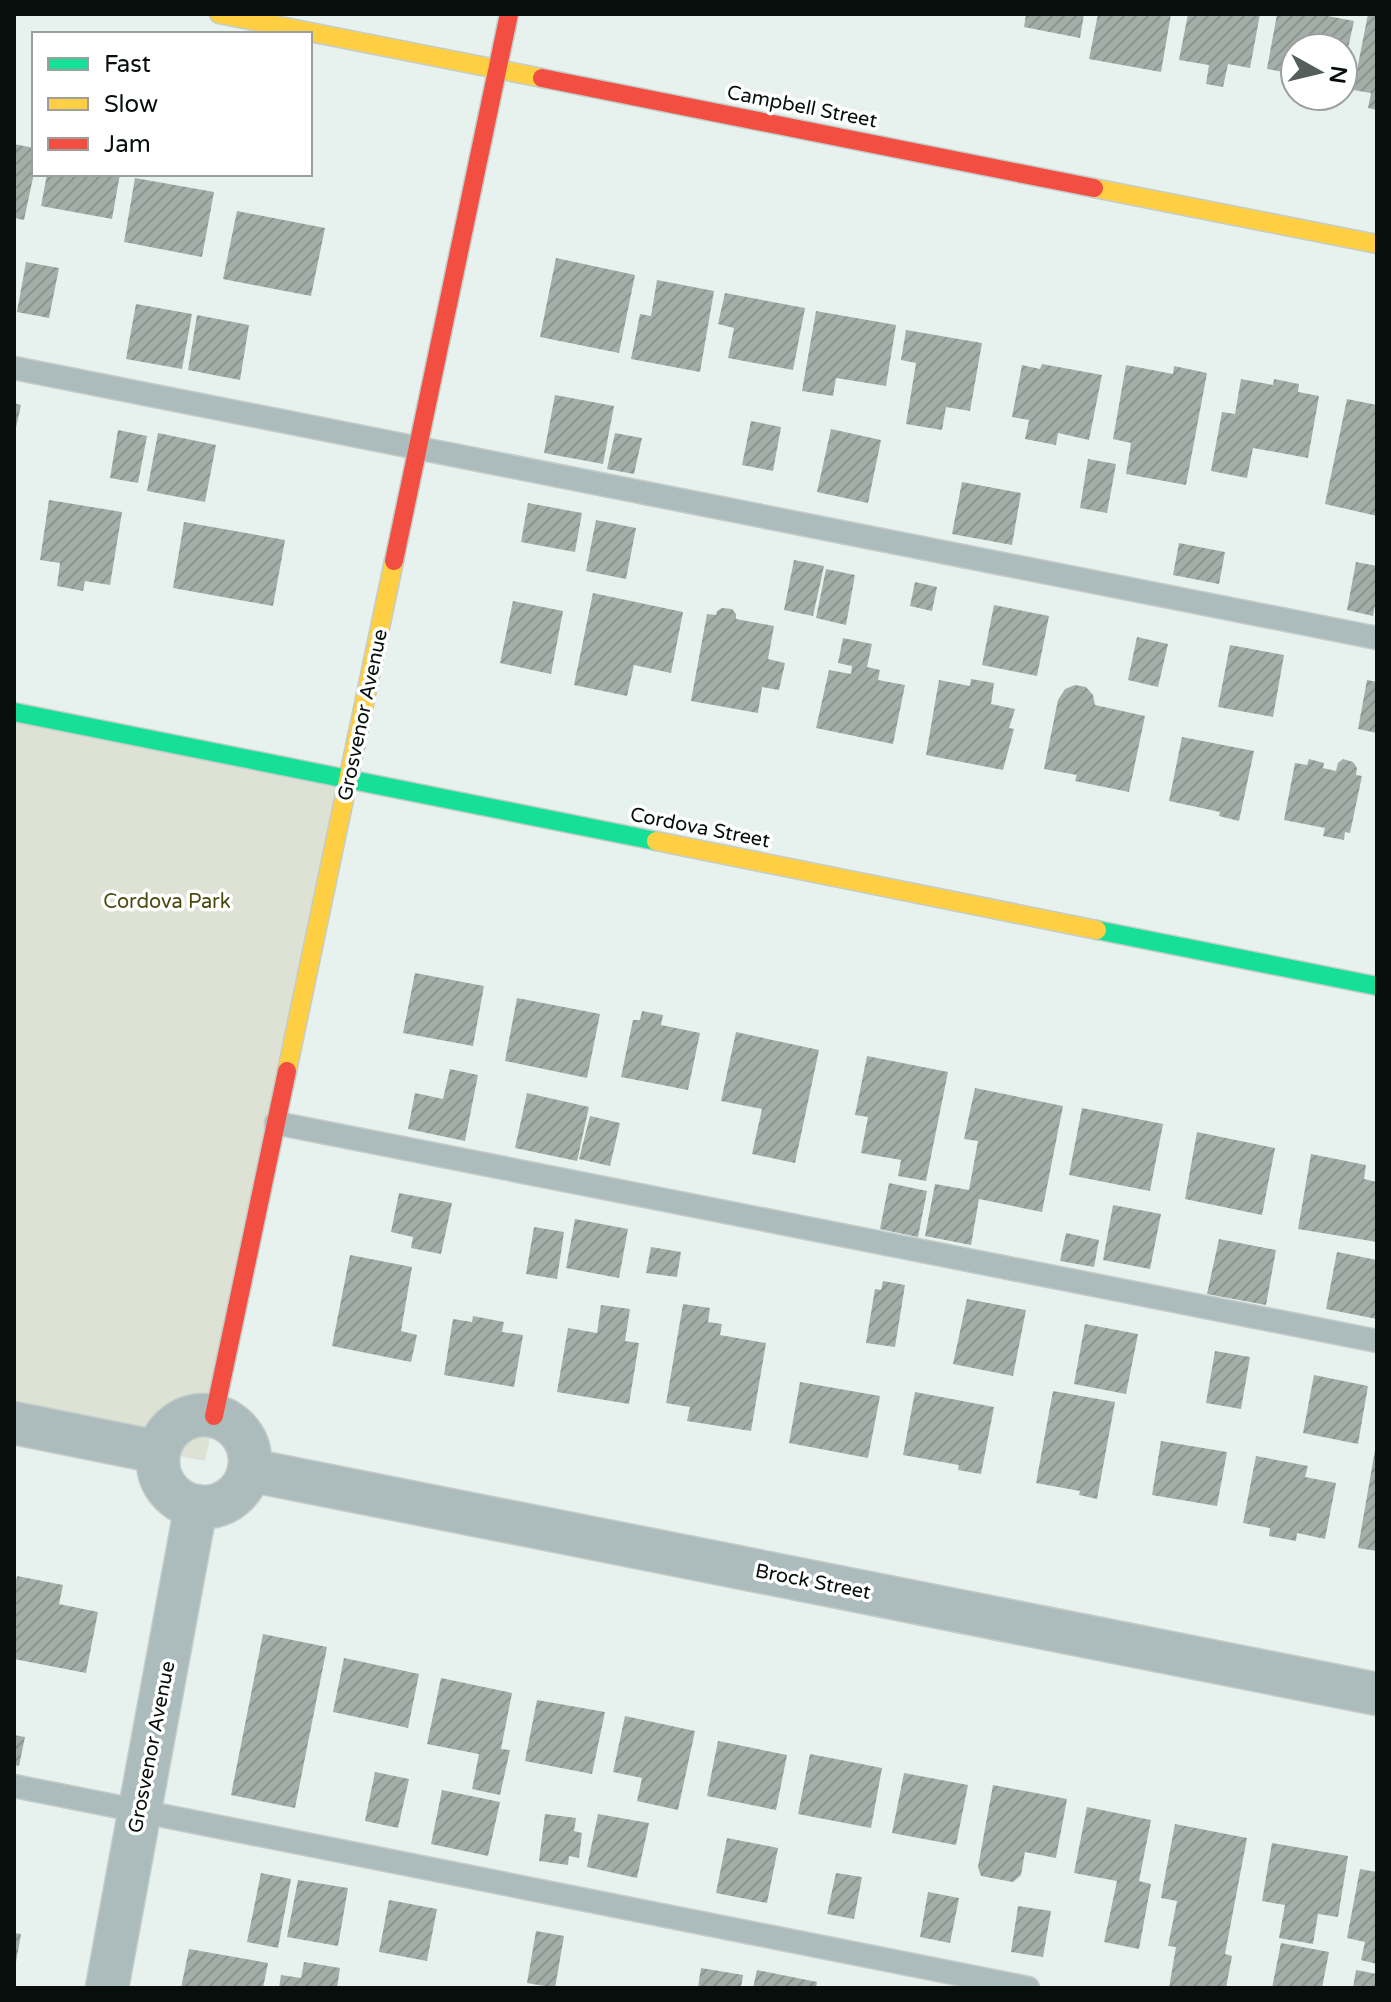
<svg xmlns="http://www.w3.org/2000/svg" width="1391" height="2002" font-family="'Varela Round',sans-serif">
  <defs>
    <pattern id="building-hatch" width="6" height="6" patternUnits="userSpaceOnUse" patternTransform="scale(2)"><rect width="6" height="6" fill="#a4aea8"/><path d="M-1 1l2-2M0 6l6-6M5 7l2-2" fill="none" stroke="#8c948f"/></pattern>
  </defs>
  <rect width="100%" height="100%" fill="#e7f2ef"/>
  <polygon fill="#dde2d4" points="14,712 350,778 205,1461 14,1423"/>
  <g fill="url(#building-hatch)">
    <polygon points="1026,14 1084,14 1080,38 1024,27"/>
    <polygon points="1098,14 1171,14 1161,72 1089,59"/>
    <polygon points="1188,14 1260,14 1250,68 1228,64 1223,87 1206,84 1209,65 1179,60"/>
    <polygon points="1277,14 1317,14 1354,21 1344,67 1343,48 1295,48 1295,83 1291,83 1293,74 1267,69"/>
    <polygon points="1368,14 1377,14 1377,110 1368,108 1371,93 1353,90"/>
    <polygon points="14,144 34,148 34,173 24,220 14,218"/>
    <polygon points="47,174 120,174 112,219 41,206"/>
    <polygon points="135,178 214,192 202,257 124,242"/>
    <polygon points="237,211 325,228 311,296 223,279"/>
    <polygon points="556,258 635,275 619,353 540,337"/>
    <polygon points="26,262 59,268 49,318 17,312"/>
    <polygon points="657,280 714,291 700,372 631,359 640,314 651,316"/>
    <polygon points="725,293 805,308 793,370 728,358 734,328 718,324"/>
    <polygon points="136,304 192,314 182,369 126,359"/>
    <polygon points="816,311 896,325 886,386 836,378 833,396 802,391"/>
    <polygon points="197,315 249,325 240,380 188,370"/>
    <polygon points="906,330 982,343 970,411 946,407 942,430 906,424 916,363 901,360"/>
    <polygon points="1042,364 1102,375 1089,440 1058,433 1056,445 1025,439 1029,420 1012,417 1022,365 1040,369"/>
    <polygon points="1126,365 1173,374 1174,366 1207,373 1186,485 1126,474 1131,443 1113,439"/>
    <polygon points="1241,379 1273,385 1274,379 1299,384 1298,392 1319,396 1308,458 1253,448 1247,478 1211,471 1222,412 1235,414"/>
    <polygon points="555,395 614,406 603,464 544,453"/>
    <polygon points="1347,399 1377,405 1377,516 1325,504"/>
    <polygon points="14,403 21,405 15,432 14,432"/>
    <polygon points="751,421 781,427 773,471 742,465"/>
    <polygon points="831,429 881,440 868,503 817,492"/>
    <polygon points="118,430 147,436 138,483 110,478"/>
    <polygon points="158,433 216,445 205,502 147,491"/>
    <polygon points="615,433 642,438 634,474 607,469"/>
    <polygon points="1088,459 1116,464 1107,513 1080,508"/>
    <polygon points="962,482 1021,493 1012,545 952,534"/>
    <polygon points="49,500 122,512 110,585 85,581 83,591 57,586 60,563 40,560"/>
    <polygon points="528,503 582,513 575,552 521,542"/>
    <polygon points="596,520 636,528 626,579 586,571"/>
    <polygon points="184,522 285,540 273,606 173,588"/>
    <polygon points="1179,543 1225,552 1219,584 1173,575"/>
    <polygon points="794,560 824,566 813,616 784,610"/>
    <polygon points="1356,562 1377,566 1377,594 1373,616 1347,610"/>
    <polygon points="826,569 855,575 846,625 816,618"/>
    <polygon points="915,582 937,587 932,611 910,606"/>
    <polygon points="593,593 683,612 671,673 634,665 627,696 574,685"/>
    <polygon points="513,601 563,611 551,674 500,663"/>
    <polygon points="994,605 1049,616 1037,676 982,665"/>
    <polygon points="722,608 732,609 736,614 736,619 774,626 768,659 785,663 779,690 762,687 758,713 691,701 707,614 716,615 717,611"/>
    <polygon points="1137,637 1168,644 1158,687 1128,680"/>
    <polygon points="843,638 872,644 867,667 880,670 878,680 905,685 893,744 816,728 829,670 851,674 852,666 838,663"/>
    <polygon points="1230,645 1284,655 1273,717 1218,707"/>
    <polygon points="971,679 994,683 991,704 1015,709 1009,728 1014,729 1003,770 926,755 939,680 970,686"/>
    <polygon points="1367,680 1377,682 1377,733 1358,729"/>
    <polygon points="1075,685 1086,687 1093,695 1095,705 1145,716 1129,792 1075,781 1077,775 1044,769 1058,700 1065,689"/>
    <polygon points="1182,737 1254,751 1239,821 1219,816 1220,812 1169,801"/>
    <polygon points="1309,759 1324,763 1323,768 1336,771 1338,763 1343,759 1353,762 1357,768 1356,775 1362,776 1350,833 1345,832 1344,840 1323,836 1325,828 1284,820 1295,763 1307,765"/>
    <polygon points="415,973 484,986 473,1046 403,1033"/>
    <polygon points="517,998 600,1014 587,1078 505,1061"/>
    <polygon points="642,1011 663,1015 661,1025 700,1033 688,1090 621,1077 633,1020 640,1020"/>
    <polygon points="736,1032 819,1050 795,1163 752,1154 762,1109 721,1101"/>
    <polygon points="867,1056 948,1072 926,1181 898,1176 901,1160 861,1153 868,1117 855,1115"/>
    <polygon points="450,1069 478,1075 465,1141 408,1129 415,1093 443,1099"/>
    <polygon points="975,1088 1063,1106 1042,1212 979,1199 971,1245 925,1236 935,1184 969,1190 978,1141 964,1139"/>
    <polygon points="527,1093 589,1107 577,1161 515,1148"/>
    <polygon points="1082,1108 1163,1124 1150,1191 1069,1175"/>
    <polygon points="590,1116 620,1123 610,1166 579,1159"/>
    <polygon points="1197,1132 1275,1148 1262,1215 1185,1199"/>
    <polygon points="1311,1154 1366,1165 1364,1179 1377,1182 1377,1242 1298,1229"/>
    <polygon points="889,1183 927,1191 918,1237 880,1229"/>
    <polygon points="399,1193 452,1203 441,1254 411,1248 413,1237 391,1232"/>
    <polygon points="1113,1205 1161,1214 1150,1269 1103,1260"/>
    <polygon points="575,1219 628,1229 619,1278 566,1268"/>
    <polygon points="534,1227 564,1232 557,1279 526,1274"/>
    <polygon points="1066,1233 1099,1240 1094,1267 1060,1261"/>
    <polygon points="1219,1239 1276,1250 1266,1305 1207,1294"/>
    <polygon points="651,1247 681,1252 677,1277 646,1273"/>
    <polygon points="1337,1252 1377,1260 1377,1319 1326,1309"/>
    <polygon points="350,1255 412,1267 401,1331 417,1335 411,1362 332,1346"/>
    <polygon points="883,1281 905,1285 895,1347 866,1343 875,1289 881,1290"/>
    <polygon points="967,1299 1026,1310 1013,1376 953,1364"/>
    <polygon points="683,1304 710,1308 708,1322 722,1324 720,1335 766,1343 751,1431 687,1421 690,1407 666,1403"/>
    <polygon points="601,1305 630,1309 625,1341 639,1343 629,1404 557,1392 568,1328 597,1333"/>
    <polygon points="473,1316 504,1322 502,1332 523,1335 514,1387 444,1375 453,1319 472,1322"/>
    <polygon points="1085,1324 1138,1334 1126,1394 1074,1384"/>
    <polygon points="1215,1351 1250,1357 1241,1409 1206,1403"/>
    <polygon points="1314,1375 1368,1386 1358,1444 1303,1433"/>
    <polygon points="800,1382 880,1396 868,1458 789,1443"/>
    <polygon points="1053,1391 1115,1402 1097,1499 1079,1495 1080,1491 1036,1483"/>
    <polygon points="915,1392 994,1407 981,1474 958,1470 959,1465 903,1455"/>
    <polygon points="1161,1441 1227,1452 1217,1506 1152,1495"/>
    <polygon points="1375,1450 1377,1450 1377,1551 1358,1548"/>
    <polygon points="1256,1456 1308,1466 1305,1477 1336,1483 1325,1539 1297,1533 1296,1541 1269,1536 1270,1528 1243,1523"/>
    <polygon points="17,1576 63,1585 59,1604 98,1612 86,1673 14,1659 14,1593"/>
    <polygon points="263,1634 327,1647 295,1808 231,1795"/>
    <polygon points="344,1658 419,1674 408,1728 333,1712"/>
    <polygon points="441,1678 512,1693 501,1749 510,1750 500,1795 472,1789 479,1754 427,1744"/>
    <polygon points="537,1700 605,1712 592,1774 525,1761"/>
    <polygon points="625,1716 695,1731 678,1810 637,1801 642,1778 613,1772"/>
    <polygon points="14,1735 25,1737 19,1766 14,1765"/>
    <polygon points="718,1741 787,1755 776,1810 707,1796"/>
    <polygon points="810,1754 882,1768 871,1828 798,1814"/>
    <polygon points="375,1772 409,1779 398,1828 365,1821"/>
    <polygon points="904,1773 968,1785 956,1845 892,1833"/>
    <polygon points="993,1785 1067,1799 1056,1858 1025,1852 1021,1875 1013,1882 981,1876 978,1867"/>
    <polygon points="442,1790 500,1802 488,1856 431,1844"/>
    <polygon points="1087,1807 1151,1820 1139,1881 1151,1884 1139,1949 1104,1942 1117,1881 1074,1873"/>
    <polygon points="545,1814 576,1818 574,1831 582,1833 579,1858 569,1856 568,1865 539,1861"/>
    <polygon points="598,1814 649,1823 637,1878 587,1867"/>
    <polygon points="1175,1824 1247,1838 1225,1954 1232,1956 1226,1988 1169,1988 1176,1947 1168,1946 1177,1901 1161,1898"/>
    <polygon points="727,1838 778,1848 767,1903 716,1893"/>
    <polygon points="1272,1843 1348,1856 1338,1917 1318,1914 1313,1944 1279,1938 1285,1905 1262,1901"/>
    <polygon points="1360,1869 1377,1872 1377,1964 1361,1960 1365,1942 1347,1938"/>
    <polygon points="261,1873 291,1879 278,1948 247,1942"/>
    <polygon points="836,1873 862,1877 854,1919 827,1914"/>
    <polygon points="298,1880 348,1888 338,1946 287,1937"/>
    <polygon points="928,1892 959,1898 950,1943 920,1937"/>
    <polygon points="389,1900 437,1909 427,1961 379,1952"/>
    <polygon points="1018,1906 1051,1911 1043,1957 1011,1952"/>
    <polygon points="536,1931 564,1936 555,1988 527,1983"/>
    <polygon points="14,1933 21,1934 16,1962 14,1962"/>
    <polygon points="1281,1943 1329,1952 1322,1988 1272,1988"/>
    <polygon points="189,1949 268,1963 263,1988 181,1988"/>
    <polygon points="304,1962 340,1968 337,1988 279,1988 281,1975 301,1978"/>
    <polygon points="701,1968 743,1975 741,1988 698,1988"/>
    <polygon points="757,1970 817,1982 816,1988 753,1988"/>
    <polygon points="1356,1970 1377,1974 1377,1988 1353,1988"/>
  </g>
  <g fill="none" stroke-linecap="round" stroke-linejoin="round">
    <g stroke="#c4cdca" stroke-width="25">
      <g id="lane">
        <polyline points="14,368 1377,638"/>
        <polyline points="276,1123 1377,1341"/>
        <polyline points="14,1786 1028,1988"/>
      </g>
    </g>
    <g stroke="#c4cdca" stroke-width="45">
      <g id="street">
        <circle cx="204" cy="1461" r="46"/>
        <polyline points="14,1423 158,1452"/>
        <polyline points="249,1470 1377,1694"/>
        <polyline points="107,1988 196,1506"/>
      </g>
    </g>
    <g stroke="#c4cdca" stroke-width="21">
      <g id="fast">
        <polyline points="14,712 656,841"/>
        <polyline points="1097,930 1377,986"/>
      </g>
    </g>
    <g stroke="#c4cdca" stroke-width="21">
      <g id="slow">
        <polyline points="219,14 542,78"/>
        <polyline points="1094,188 1377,244"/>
        <polyline points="656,841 1097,930"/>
        <polyline points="287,1071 394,561"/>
      </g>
    </g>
    <g stroke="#c4cdca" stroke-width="21">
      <g id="jam">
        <polyline points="542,78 1094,188"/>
        <polyline points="394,561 509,14"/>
        <polyline points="214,1416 287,1071"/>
      </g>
    </g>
    <use href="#lane" stroke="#acbbbc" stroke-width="22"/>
    <use href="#street" stroke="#acbbbc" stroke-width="42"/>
    <use href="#fast" stroke="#16e098" stroke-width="18"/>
    <use href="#slow" stroke="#ffcf43" stroke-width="18"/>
    <use href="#jam" stroke="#f24e42" stroke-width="18"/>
  </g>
  <g text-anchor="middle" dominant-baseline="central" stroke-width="7" stroke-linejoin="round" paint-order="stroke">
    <g font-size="20" fill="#070e0c" stroke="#fff">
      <text transform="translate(802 107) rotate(11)">Campbell Street</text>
      <text transform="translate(363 715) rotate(-78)">Grosvenor Avenue</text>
      <text transform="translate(700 828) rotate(11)">Cordova Street</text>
      <text transform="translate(813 1582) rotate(11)">Brock Street</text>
      <text transform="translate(152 1747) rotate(-79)">Grosvenor Avenue</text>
    </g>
    <g font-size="20" fill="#4b4a0f" stroke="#fff">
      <text x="167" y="902">Cordova Park</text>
    </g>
  </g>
  <rect width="1391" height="2002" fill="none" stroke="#070e0c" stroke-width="32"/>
  <rect x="32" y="32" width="280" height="144" fill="#ffffff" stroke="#9c9f9e" stroke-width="2"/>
  <rect x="48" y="58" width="40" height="12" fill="#16e098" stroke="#9c9f9e" stroke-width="2"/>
  <text x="104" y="72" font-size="24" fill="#070e0c">Fast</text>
  <rect x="48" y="98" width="40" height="12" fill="#ffcf43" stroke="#9c9f9e" stroke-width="2"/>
  <text x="104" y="112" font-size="24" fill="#070e0c">Slow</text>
  <rect x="48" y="138" width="40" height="12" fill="#f24e42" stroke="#9c9f9e" stroke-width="2"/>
  <text x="104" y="152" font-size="24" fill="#070e0c">Jam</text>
  <g transform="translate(1319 72) rotate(98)"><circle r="38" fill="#ffffff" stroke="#9c9f9e" stroke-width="2"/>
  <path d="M0-6L14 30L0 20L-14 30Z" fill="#555e5b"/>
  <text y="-12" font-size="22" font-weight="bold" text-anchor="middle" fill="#070e0c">N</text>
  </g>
</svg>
